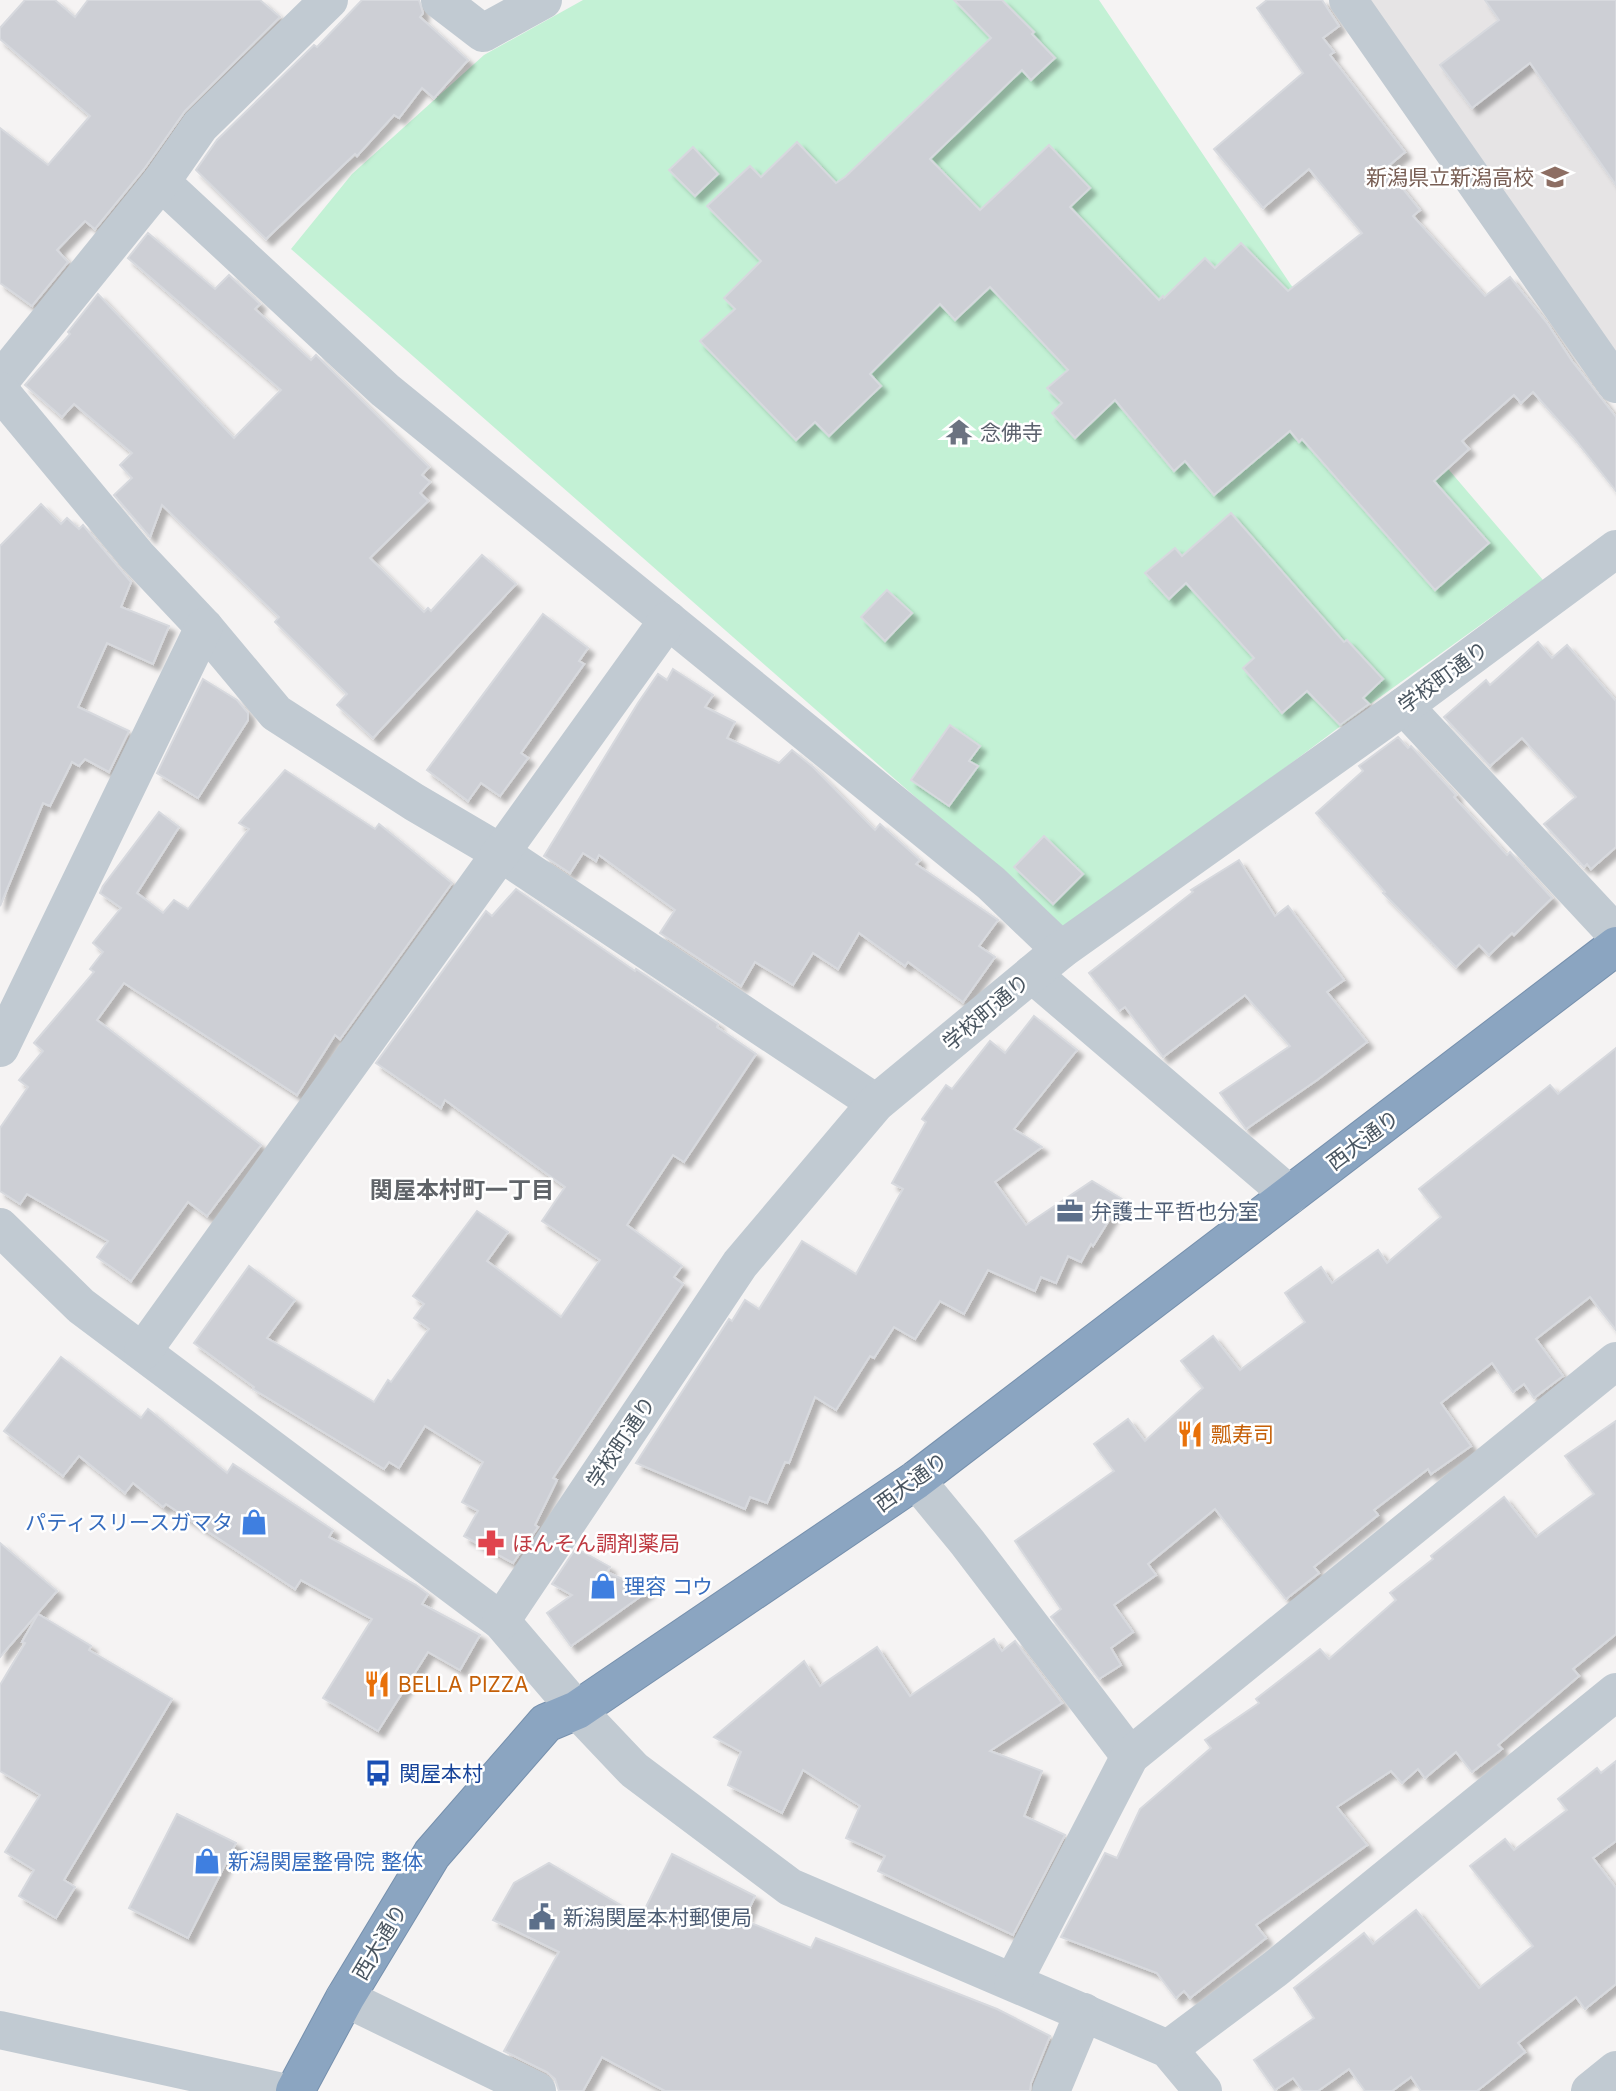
<svg xmlns="http://www.w3.org/2000/svg" width="1616" height="2091" font-family="Inter,'Noto Sans JP',sans-serif">
  <defs>
    <filter id="shadow"><feDropShadow dx="6" dy="6" stdDeviation="2" flood-color="#0004"/></filter>
  </defs>
  <rect width="100%" height="100%" fill="#f5f3f3"/>
  <polygon fill="#e6e4e5" points="1370,0 1616,0 1616,353"/>
  <polygon fill="#c3f1d5" points="583,0 1099,0 1291,285 1543,580 1362,710 1068,931 291,249 352,174 484,55"/>
  <g fill="#cdcfd5" stroke="#d7d9de" stroke-width="2" filter="url(#shadow)">
    <polygon points="25,0 55,0 75,17 88,0 260,0 280,17 185,111 144,169 95,229 85,221 57,250 68,262 32,306 0,283 0,128 48,165 90,116 0,39 0,28"/>
    <polygon points="362,0 419,0 423,13 420,17 468,60 434,98 422,88 399,118 394,115 357,156 355,154 266,239 196,170 217,140 314,45 317,47"/>
    <polygon points="954,0 1002,0 1034,32 1032,34 1055,58 1031,80 1022,70 930,159 980,210 1049,145 1090,188 1070,207 1159,300 1163,296 1164,298 1205,258 1215,268 1241,243 1288,291 1362,233 1309,169 1263,208 1214,149 1303,73 1257,8 1267,0 1322,0 1339,26 1323,38 1334,52 1330,55 1405,152 1386,168 1420,210 1413,216 1485,296 1510,277 1547,323 1572,361 1616,417 1616,491 1574,438 1533,392 1521,403 1514,395 1462,441 1469,449 1434,481 1489,543 1435,590 1302,439 1299,442 1290,431 1214,495 1185,461 1174,471 1115,400 1075,438 1052,413 1062,403 1047,388 1068,370 990,287 955,320 940,304 870,374 881,386 829,436 815,422 796,440 700,341 735,309 724,298 761,261 707,206 750,166 761,177 797,142 836,183 845,177 991,38"/>
    <polygon points="1485,0 1616,0 1616,185 1530,63 1472,108 1440,65 1499,20"/>
    <polygon points="693,147 718,174 695,196 669,170"/>
    <polygon points="148,233 215,289 229,275 260,304 255,309 311,360 316,355 429,467 422,475 430,482 420,493 428,501 370,558 424,612 428,608 431,611 482,555 516,584 373,738 337,705 347,694 275,622 279,617 162,505 150,537 114,495 132,478 120,465 132,453 74,404 62,417 25,385 70,334 68,332 98,294 234,438 281,390 128,258"/>
    <polygon points="41,504 61,524 67,518 79,529 83,525 131,582 121,607 169,626 153,664 107,643 78,707 129,731 109,772 85,759 79,766 72,762 50,806 43,803 0,906 0,546"/>
    <polygon points="1231,513 1344,642 1347,640 1383,679 1363,698 1369,704 1340,725 1307,691 1282,713 1243,668 1254,658 1186,583 1169,599 1145,573 1175,548 1182,556"/>
    <polygon points="887,590 912,613 885,641 861,617"/>
    <polygon points="543,614 588,648 579,661 584,664 521,753 528,758 500,796 481,783 468,801 427,770"/>
    <polygon points="1538,642 1552,658 1567,645 1616,701 1616,847 1591,869 1587,864 1584,867 1544,824 1576,797 1522,738 1490,766 1444,717 1486,680 1490,685"/>
    <polygon points="673,669 713,695 705,707 735,722 727,738 779,763 792,750 813,767 875,830 880,824 920,860 916,864 998,920 979,946 995,957 963,1002 908,962 905,966 859,933 838,969 813,953 793,985 755,962 741,986 660,933 675,910 599,855 596,861 583,853 570,873 544,856 638,703 658,674 667,680"/>
    <polygon points="203,679 237,700 248,713 248,720 198,798 157,773"/>
    <polygon points="950,725 980,746 969,761 978,766 949,806 911,780"/>
    <polygon points="1398,737 1408,748 1411,746 1456,795 1454,797 1507,855 1510,852 1552,898 1514,935 1512,933 1489,955 1479,945 1456,967 1383,893 1385,892 1316,813 1363,771 1359,766"/>
    <polygon points="285,770 375,829 379,824 452,883 340,1039 335,1035 297,1095 124,983 97,1020 261,1145 207,1216 188,1202 131,1281 97,1257 108,1241 27,1194 20,1204 0,1191 0,1128 28,1087 19,1080 43,1051 34,1043 94,972 90,969 103,952 93,943 121,908 100,893 103,886 159,812 179,827 137,893 163,913 174,900 188,909 249,829 239,823"/>
    <polygon points="1044,836 1083,874 1053,904 1014,867"/>
    <polygon points="1239,860 1275,916 1288,906 1344,980 1327,992 1367,1042 1317,1080 1246,1129 1220,1093 1290,1046 1245,995 1163,1057 1125,1007 1119,1011 1089,973 1193,892 1191,890"/>
    <polygon points="516,889 635,971 636,969 718,1024 717,1027 756,1054 684,1162 673,1155 627,1225 682,1266 674,1277 683,1284 553,1478 557,1480 535,1525 538,1527 513,1563 464,1536 478,1511 462,1502 483,1462 425,1426 399,1468 389,1462 384,1469 253,1389 254,1387 194,1343 249,1266 295,1300 267,1338 374,1402 388,1380 391,1382 429,1329 414,1318 424,1304 413,1296 477,1211 508,1232 487,1261 561,1317 600,1260 542,1221 565,1187 445,1100 441,1108 376,1063 486,911 492,916"/>
    <polygon points="1034,1016 1077,1050 1014,1129 1042,1147 995,1182 1026,1225 1092,1181 1122,1199 1093,1246 1091,1244 1081,1262 1068,1256 1056,1283 1041,1277 1035,1291 988,1270 964,1314 940,1301 915,1339 894,1327 874,1358 870,1356 836,1410 815,1397 789,1463 785,1462 767,1503 750,1497 745,1509 636,1463 729,1319 732,1321 745,1300 759,1309 802,1241 856,1274 903,1189 892,1183 926,1122 922,1119 946,1085 952,1089 990,1041 1005,1053"/>
    <polygon points="1616,1048 1616,1330 1590,1297 1536,1339 1563,1376 1534,1398 1524,1384 1513,1392 1492,1363 1441,1403 1471,1446 1431,1474 1428,1469 1374,1510 1378,1515 1314,1567 1319,1573 1286,1599 1215,1509 1148,1564 1156,1575 1114,1605 1133,1632 1111,1648 1121,1665 1099,1679 1051,1617 1061,1609 1015,1541 1114,1471 1094,1444 1128,1419 1145,1441 1203,1388 1181,1361 1213,1336 1240,1370 1305,1322 1285,1293 1321,1267 1332,1283 1378,1250 1387,1263 1441,1217 1419,1189 1550,1085 1558,1094"/>
    <polygon points="61,1357 141,1418 148,1409 227,1473 233,1464 333,1530 329,1537 416,1585 428,1594 422,1604 480,1635 460,1670 428,1652 378,1731 323,1698 372,1619 301,1580 295,1589 166,1504 163,1507 133,1483 125,1493 79,1456 63,1476 4,1431"/>
    <polygon points="1616,1421 1616,1634 1573,1669 1579,1676 1498,1745 1502,1749 1472,1772 1456,1752 1425,1778 1418,1769 1402,1783 1391,1771 1337,1807 1367,1845 1256,1925 1266,1938 1190,1998 1184,1991 1176,1998 1157,1973 1061,1937 1105,1853 1117,1858 1140,1809 1211,1748 1205,1740 1259,1703 1256,1699 1320,1649 1329,1659 1396,1600 1390,1593 1433,1559 1431,1556 1504,1497 1536,1537 1594,1494 1565,1456"/>
    <polygon points="0,1543 57,1591 0,1657"/>
    <polygon points="576,1548 610,1567 607,1572 648,1591 571,1646 547,1613 572,1595 552,1584"/>
    <polygon points="38,1614 91,1646 89,1650 172,1699 64,1880 75,1887 56,1918 19,1896 34,1870 5,1852 40,1795 0,1771 0,1685 25,1643 22,1642"/>
    <polygon points="994,1639 1002,1651 1015,1641 1062,1703 990,1751 1042,1771 1024,1816 1065,1835 1013,1935 878,1871 885,1856 846,1838 860,1806 803,1770 782,1813 728,1785 741,1752 714,1737 804,1661 820,1686 877,1647 910,1696"/>
    <polygon points="1616,1761 1616,1841 1593,1858 1616,1888 1616,1984 1585,2009 1576,1997 1518,2043 1525,2052 1477,2091 1421,2091 1411,2077 1392,2091 1365,2091 1349,2069 1318,2091 1303,2091 1293,2078 1275,2090 1254,2060 1314,2018 1294,1988 1364,1933 1373,1944 1416,1910 1479,1988 1533,1946 1470,1866 1505,1839 1514,1850 1567,1810 1558,1799 1597,1768 1601,1773"/>
    <polygon points="177,1814 236,1843 188,1938 129,1908"/>
    <polygon points="672,1854 755,1896 744,1920 811,1948 816,1938 997,2009 1050,2036 1031,2083 1030,2091 665,2091 602,2057 583,2091 559,2091 555,2079 547,2072 504,2051 559,1952 493,1920 514,1883 549,1863 641,1917"/>
  </g>
  <g fill="none" stroke-linecap="round" stroke-linejoin="round">
    <g stroke="#7690ad" stroke-width="40">
      <polyline id="highway" points="295,2091 345,1998 432,1854 546,1723 577,1710 916,1480 1616,946"/>
    </g>
    <g stroke="#c1cad2" stroke-width="38">
      <polyline points="440,0 483,33 543,0"/>
      <polyline points="1348,0 1616,384"/>
      <polyline points="161,182 385,390 991,883 1061,950"/>
      <polyline points="0,381 161,182 200,126 329,0"/>
      <polyline points="0,391 137,556 204,627 276,713 414,802 501,853 876,1103"/>
      <polyline points="1404,706 1616,934"/>
      <polyline points="1032,974 1290,1195"/>
      <polyline points="0,1048 204,627"/>
      <polyline points="0,1227 81,1306 501,1621 577,1710 634,1770 790,1887 1168,2049 1203,2091"/>
      <polyline points="143,1351 668,620"/>
      <polyline points="916,1480 967,1542 1130,1756"/>
      <polyline points="501,1621 740,1264 876,1103 1061,950 1404,706 1616,549"/>
      <polyline points="1013,1982 1130,1756 1616,1361"/>
      <polyline points="345,1998 537,2091"/>
      <polyline points="0,2030 278,2091"/>
      <polyline points="1168,2049 1275,1969 1616,1692"/>
      <polyline points="1051,2091 1084,2012"/>
      <polyline points="1590,2091 1616,2070"/>
    </g>
    <use href="#highway" stroke="#8ba5c1" stroke-width="38"/>
  </g>
  <defs>
    <g id="school-bare" transform="scale(2.1)"><path d="M0-5L7-2L0 1L-7-2ZM-4 1L0 2.5L4 1V4Q0 6-4 4Z" fill="#8d6e63" stroke="#fff" stroke-width="2.5" paint-order="stroke"/></g>
    <g id="temple-bare" transform="scale(2.1)"><path d="M0-6L5-2H3V0L6.5 2.5H4V6H1.5V3h-3V6H-4V2.5H-6.5L-3 0V-2H-5Z" fill="#6b7280" stroke="#fff" stroke-width="2.5" paint-order="stroke"/></g>
    <g id="office-bare" transform="scale(2.1)"><path d="M-6-3h4V-5.5h4V-3h4V5H-6ZM-1-4.5V-3h2v-1.5ZM-6 0V1H6V0Z" fill="#5c6f8a" stroke="#fff" stroke-width="2.5" paint-order="stroke"/></g>
    <g id="restaurant-bare" transform="scale(2.1)"><path d="M-5-6h1v4h1v-4h1v4h1v-4h1v5L-1.5 .5V6h-2V.5L-5-1ZM5-6V6H3V1.5H1.5Q1.5-4 5-6Z" fill="#e8710a" stroke="#fff" stroke-width="2.5" paint-order="stroke"/></g>
    <g id="shop-bare" transform="scale(2.1)"><path d="M-5-2.5h2.3a2.7 3.5 0 0 1 5.4 0H5L5.5 6h-11ZM-1.5-2.5h3a1.5 2.3 0 0 0-3 0Z" fill="#3f7fe0" stroke="#fff" stroke-width="2.5" paint-order="stroke"/></g>
    <g id="pharmacy-bare" transform="scale(2.1)"><path d="M-2-6h4v4h4v4h-4v4h-4v-4h-4v-4h4Z" fill="#e0444e" stroke="#fff" stroke-width="2.5" paint-order="stroke"/></g>
    <g id="bus-bare" transform="scale(2.1)"><path d="M-5-6H5V4H4V6H2V4H-2V6H-4V4H-5ZM-3.5-4V0h7V-4ZM-3.5 1.2v1.5H-2V1.2ZM2 1.2v1.5H3.5V1.2Z" fill="#1a4fb4" stroke="#fff" stroke-width="2.5" paint-order="stroke"/></g>
    <g id="civic-bare" transform="scale(2.1)"><path d="M-.6-6.5H3V-4.5H.6V-3L4-1V1h2V6H-6V1h2V-1L-.6-3ZM-1.2 2.5V6h2.4V2.5Z" fill="#5c6f8a" stroke="#fff" stroke-width="2.5" paint-order="stroke"/></g>
  </defs>
  <g fill-rule="evenodd">
    <use href="#school-bare" x="1555" y="177"/>
    <use href="#temple-bare" x="959" y="432"/>
    <use href="#office-bare" x="1070" y="1211"/>
    <use href="#restaurant-bare" x="1190" y="1434"/>
    <use href="#shop-bare" x="254" y="1522"/>
    <use href="#pharmacy-bare" x="491" y="1543"/>
    <use href="#shop-bare" x="603" y="1586"/>
    <use href="#restaurant-bare" x="377" y="1684"/>
    <use href="#bus-bare" x="378" y="1773"/>
    <use href="#shop-bare" x="207" y="1861"/>
    <use href="#civic-bare" x="542" y="1917"/>
  </g>
  <g text-anchor="middle" dominant-baseline="central" stroke-width="5" stroke-linejoin="round" paint-order="stroke">
    <g font-size="21" fill="#785e54" stroke="#fff" text-anchor="end">
      <text x="1534" y="177">新潟県立新潟高校</text>
    </g>
    <g font-size="21" fill="#5b616d" stroke="#fff" text-anchor="start">
      <text x="980" y="432">念佛寺</text>
    </g>
    <g font-size="21" fill="#4a5661" stroke="#fff">
      <text transform="translate(1443 677) rotate(-36)">学校町通り</text>
      <text transform="translate(986 1012) rotate(-40)">学校町通り</text>
      <text transform="translate(1363 1140) rotate(-37)">西大通り</text>
      <text transform="translate(621 1442) rotate(-56)">学校町通り</text>
      <text transform="translate(911 1482) rotate(-36)">西大通り</text>
      <text transform="translate(380 1942) rotate(-59)">西大通り</text>
    </g>
    <g font-size="21" fill="#4e5e75" stroke="#fff" text-anchor="start">
      <text x="1091" y="1211">弁護士平哲也分室</text>
      <text x="563" y="1917">新潟関屋本村郵便局</text>
    </g>
    <g font-size="21" fill="#c56008" stroke="#fff" text-anchor="start">
      <text x="1211" y="1434">瓢寿司</text>
      <text x="398" y="1684">BELLA PIZZA</text>
    </g>
    <g font-size="21" fill="#366cbe" stroke="#fff" text-anchor="start">
      <text x="233" y="1522" text-anchor="end">パティスリースガマタ</text>
      <text x="624" y="1586">理容 コウ</text>
      <text x="228" y="1861">新潟関屋整骨院 整体</text>
    </g>
    <g font-size="21" fill="#be3a42" stroke="#fff" text-anchor="start">
      <text x="512" y="1543">ほんそん調剤薬局</text>
    </g>
    <g font-size="21" fill="#164399" stroke="#fff" text-anchor="start">
      <text x="399" y="1773">関屋本村</text>
    </g>
    <g font-size="23" font-weight="bold" fill="#5f6368" stroke="#fff">
      <text x="462" y="1190">関屋本村町一丁目</text>
    </g>
  </g>
</svg>
